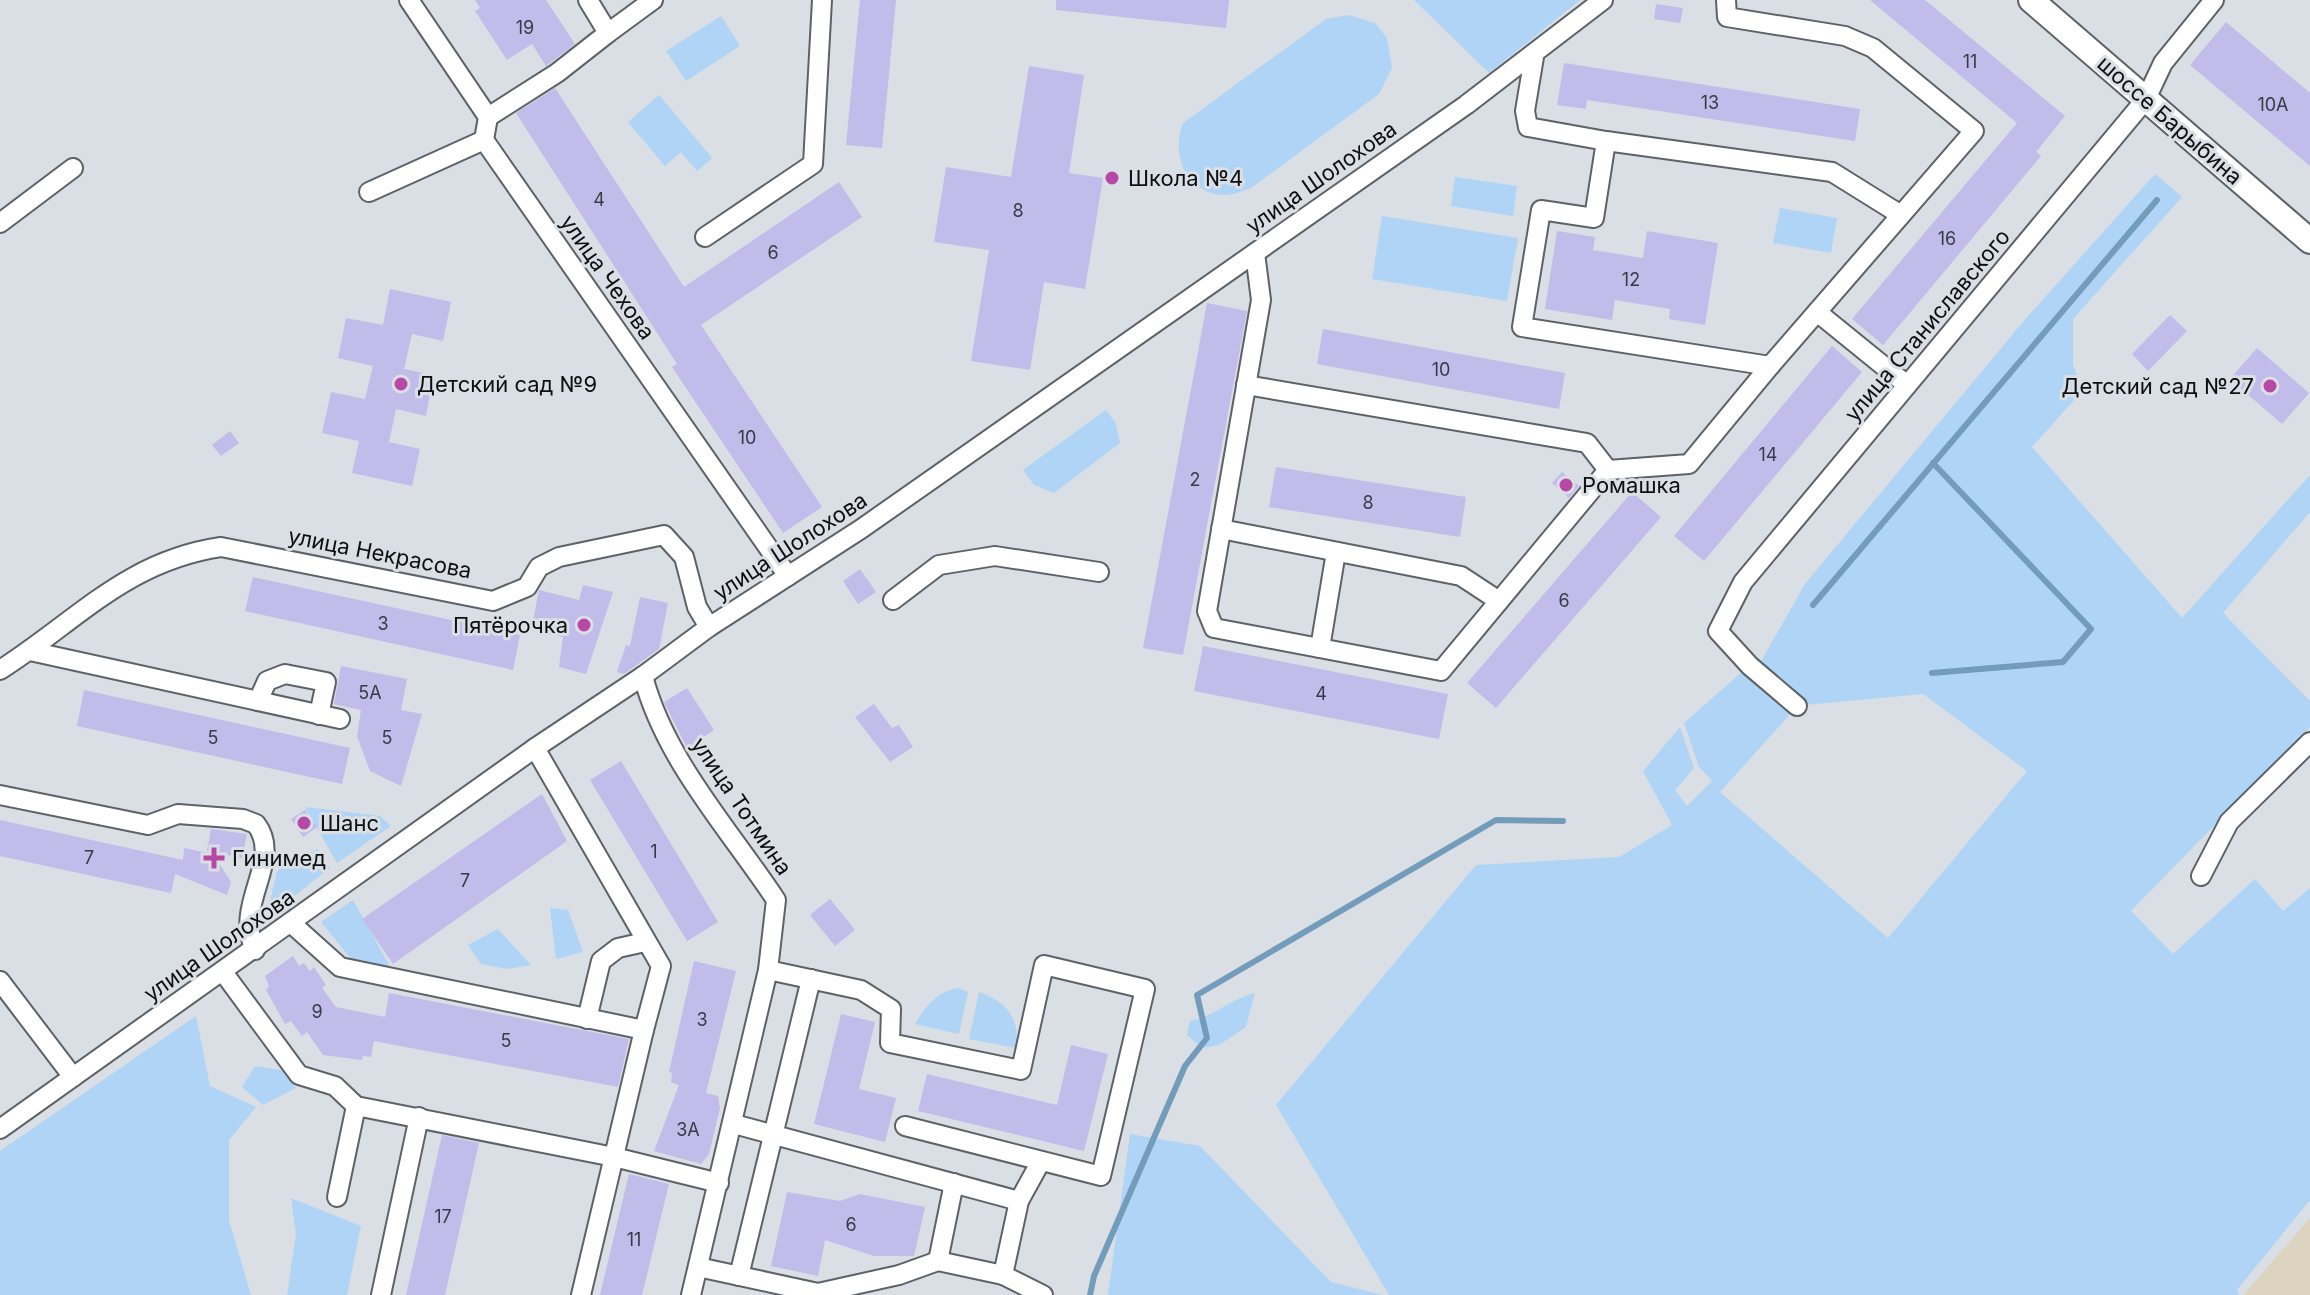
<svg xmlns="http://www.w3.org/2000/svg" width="2310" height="1295" font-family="Inter,sans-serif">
  <rect width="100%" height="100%" fill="#d9dfe5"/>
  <polygon fill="#ddd4bf" points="2310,1218 2310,1295 2245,1295 2244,1294"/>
  <g fill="#afd4f5">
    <polygon points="1414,0 1580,0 1489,73"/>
    <path d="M1349,15L1375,23L1387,38L1392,68L1379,94L1251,188C1244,190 1234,195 1227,195C1187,195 1170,157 1183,123L1326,19Z"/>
    <polygon points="721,16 740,46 686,81 666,51"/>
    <polygon points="659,95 712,158 697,171 681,152 665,166 628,122"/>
    <polygon points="2155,174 2182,197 2073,319 2073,365 2083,390 2032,447 2182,618 2310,475 2310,512 2223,613 2310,701 2310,727 2131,911 2173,954 2255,879 2283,911 2310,888 2310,1200 2237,1290 2239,1295 1389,1295 1276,1105 1476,865 1619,857 1672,825 1643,771 1680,727 1694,768 1675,790 1687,806 1712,781 1699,767 1684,723 1743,671 1776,702 1793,711 1720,792 1888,938 2027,771 1923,694 1805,705 1759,665 1805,584 2022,323"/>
    <polygon points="1455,177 1517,186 1513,216 1451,206"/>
    <polygon points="1780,208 1837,218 1831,253 1773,243"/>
    <polygon points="1382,216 1518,238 1507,301 1372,279"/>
    <polygon points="1106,410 1116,424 1120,443 1054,493 1034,485 1023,470"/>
    <polygon points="305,807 380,816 391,826 337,863"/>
    <polygon points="317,849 330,868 275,911 269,906 277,871"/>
    <polygon points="353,900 390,967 352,960 321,922"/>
    <polygon points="550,908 568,910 583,952 556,959"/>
    <polygon points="498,929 531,965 507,969 481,964 468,945"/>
    <path d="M958,988L968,992L959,1034L915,1024C926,1006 936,992 958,988Z"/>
    <path d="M979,992C1006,1001 1021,1019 1016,1048L969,1039Z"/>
    <path d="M1255,993L1246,1027L1219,1045L1202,1048L1187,1035L1190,1021C1213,1017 1231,999 1255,993Z"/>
    <polygon points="196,1016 210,1086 256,1107 229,1140 229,1221 251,1295 0,1295 0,1151"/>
    <polygon points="255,1066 281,1070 296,1088 263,1105 242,1087"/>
    <polygon points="1130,1134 1200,1146 1331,1282 1382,1295 1108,1295"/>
    <polygon points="291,1198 361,1226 347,1295 287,1295 296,1234"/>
  </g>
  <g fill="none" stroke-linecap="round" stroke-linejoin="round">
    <g stroke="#739cba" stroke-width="6">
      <polyline points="1813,605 2157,200"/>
      <polyline points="1932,673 2063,662 2091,629 1933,463"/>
      <polyline points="1090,1295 1094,1276 1185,1066 1207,1038 1197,995 1496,820 1563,821"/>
    </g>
  </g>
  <g fill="#c1bce9">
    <polygon points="475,0 546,0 575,44 546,66 532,44 507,60 475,11 480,8"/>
    <polygon points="860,0 896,0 882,148 846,145"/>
    <polygon points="1056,0 1229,0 1226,28 1056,10"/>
    <polygon points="1870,0 1925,0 2065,116 2036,152 2041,156 1883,345 1852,319 2017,123"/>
    <polygon points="1656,4 1683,8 1680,23 1654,19"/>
    <polygon points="2226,22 2310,93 2310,166 2190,65"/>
    <polygon points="1564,63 1860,109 1855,141 1587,100 1586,109 1557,105"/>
    <polygon points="1029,66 1084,75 1069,173 1103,178 1085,289 1044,282 1030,370 971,361 989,250 934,242 946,167 1011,177"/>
    <polygon points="555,88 684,287 839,182 862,217 701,325 822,507 783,533 672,367 677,364 516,113"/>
    <polygon points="1557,231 1595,237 1593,250 1643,258 1647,231 1718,243 1705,325 1669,319 1670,309 1615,300 1612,320 1545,309"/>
    <polygon points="390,289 451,302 443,341 412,334 404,369 434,375 426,416 396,409 389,442 420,449 412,486 352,473 359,441 322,433 331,392 365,399 373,366 338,358 346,318 383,325"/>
    <polygon points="1207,303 1247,311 1183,655 1143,648"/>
    <polygon points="2170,315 2187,331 2148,371 2132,354"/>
    <polygon points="1323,329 1565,373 1559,409 1317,364"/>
    <polygon points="1832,346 1862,372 1704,561 1674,536"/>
    <polygon points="2257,348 2309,393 2282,424 2230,379"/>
    <polygon points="230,431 239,443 221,456 212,445"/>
    <polygon points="1276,467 1466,497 1460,537 1269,507"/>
    <polygon points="1562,472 1579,486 1569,498 1552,483"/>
    <polygon points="1632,492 1661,517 1496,708 1467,683"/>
    <polygon points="860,569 876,592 858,604 843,581"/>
    <polygon points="253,577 520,635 513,670 245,611"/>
    <polygon points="583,585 613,592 586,674 559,667 563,637 531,631 539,590 579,600"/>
    <polygon points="640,597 668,603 659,649 624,674 617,672 626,645 630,646"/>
    <polygon points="1203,646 1448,694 1439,739 1194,691"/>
    <polygon points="341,666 407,679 401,710 422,714 401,786 370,771 357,736 361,710 334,704"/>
    <polygon points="687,688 714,730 687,748 664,702"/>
    <polygon points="84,690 350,748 342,784 77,726"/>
    <polygon points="874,704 892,728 899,725 913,747 890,762 855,717"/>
    <polygon points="621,761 718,922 687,941 590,780"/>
    <polygon points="542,794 567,841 393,964 362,919"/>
    <polygon points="305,810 317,827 303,837 291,819"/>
    <polygon points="0,820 183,860 184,848 213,854 231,882 227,895 175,874 171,893 0,856"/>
    <polygon points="211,829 247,834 242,858 207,851"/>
    <polygon points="830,899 855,930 835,946 810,915"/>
    <polygon points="293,956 299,966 304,963 310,971 314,967 326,985 322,988 336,1007 385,1017 389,993 629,1039 618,1087 374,1041 371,1057 363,1056 362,1060 323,1055 307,1032 302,1036 291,1021 285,1024 266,990 269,986 265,976"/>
    <polygon points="694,961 736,971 706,1093 718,1096 720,1108 709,1154 701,1164 654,1151 679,1085 671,1082 672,1073 669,1072"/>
    <polygon points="841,1014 875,1022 859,1089 896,1098 885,1142 814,1124"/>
    <polygon points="1071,1045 1108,1054 1084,1151 918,1111 927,1074 1057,1105"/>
    <polygon points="442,1135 479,1143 445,1295 406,1295"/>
    <polygon points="629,1174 669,1184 642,1295 600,1295"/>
    <polygon points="787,1192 840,1201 860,1194 925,1207 914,1256 874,1256 825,1240 818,1276 771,1266"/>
  </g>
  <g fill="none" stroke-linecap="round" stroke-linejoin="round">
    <g stroke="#5d6267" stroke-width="22">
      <g id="minor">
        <polyline points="409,0 488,117 484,140 788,576"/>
        <polyline points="608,33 653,0"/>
        <polyline points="1534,57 1525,111 1528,127 1606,141 1594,218 1541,210 1522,327 1770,366"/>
        <polyline points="488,117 557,73 608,33 588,0"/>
        <polyline points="1606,141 1832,172 1901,215"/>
        <polyline points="369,192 484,140"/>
        <polyline points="0,223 73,168"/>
        <polyline points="705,237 813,164 822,0"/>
        <polyline points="1255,253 1261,300 1207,611 1214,628 1441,671 1608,470 1689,464 1770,366 1974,131 1873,48 1845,36 1727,17 1726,0"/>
        <polyline points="1817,312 1907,385"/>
        <polyline points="1246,385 1587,443 1608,470"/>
        <polyline points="1221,529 1461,576 1499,601"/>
        <polyline points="893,600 939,565 995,556 1099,572"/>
        <polyline points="1320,648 1336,552"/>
        <polyline points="30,651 340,719"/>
        <path d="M0,670C77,621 126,561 221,547L493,601L527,587L539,567L559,557L664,535L684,557L697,607L709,627"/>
        <path d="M643,676C665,760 729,829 776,900L768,970L691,1295"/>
        <polyline points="258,701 267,681 285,674 326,682 319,715"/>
        <polyline points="1797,706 1750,666 1718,631 1743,582 2146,99 2163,63 2214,0"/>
        <polyline points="535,748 661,966 644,1030"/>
        <path d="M0,795L148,825L178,814L243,819L256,824C284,861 233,903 255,950"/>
        <polyline points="2201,876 2229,822 2310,742"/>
        <polyline points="292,924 340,967 644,1030 581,1295"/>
        <polyline points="768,970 861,990 891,1009 890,1043 1021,1070 1044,965 1145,989 1101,1176 905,1126"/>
        <polyline points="223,972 299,1075 335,1086 356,1106 614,1157 719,1183"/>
        <polyline points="0,981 73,1077"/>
        <polyline points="587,1019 601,961 618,948 645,942"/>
        <polyline points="734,1124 1019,1201"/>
        <polyline points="0,1129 535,748 643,676 709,627 861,529 1466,105 1603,0"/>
        <polyline points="954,1183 938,1261 1003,1275 1019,1201 1041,1161"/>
        <polyline points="337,1197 356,1106"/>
        <polyline points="698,1267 818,1293 899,1275 938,1261"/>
        <polyline points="1003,1275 1043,1295"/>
        <polyline points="739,1276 811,979"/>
        <polyline points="381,1295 419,1117"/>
      </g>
    </g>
    <g stroke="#5d6267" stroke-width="28">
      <polyline id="major" points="2031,0 2310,241"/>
    </g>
    <use href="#minor" stroke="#fff" stroke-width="18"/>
    <use href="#major" stroke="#fff" stroke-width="24"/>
  </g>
  <g fill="#b848a5" stroke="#d9dfe5" stroke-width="3">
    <circle cx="1112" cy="178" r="8"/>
    <circle cx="401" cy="384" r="8"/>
    <circle cx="2270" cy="386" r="8"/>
    <circle cx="1566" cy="485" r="8"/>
    <circle cx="584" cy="625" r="8"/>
    <circle cx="304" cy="823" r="8"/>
    <path d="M210 846h8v8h8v8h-8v8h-8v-8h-8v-8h8z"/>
  </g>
  <g text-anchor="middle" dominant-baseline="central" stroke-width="6" stroke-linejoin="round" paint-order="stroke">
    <g font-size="18" fill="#3a3a47">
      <text x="525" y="27">19</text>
      <text x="1970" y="61">11</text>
      <text x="1710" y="102">13</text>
      <text x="2273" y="104">10А</text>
      <text x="599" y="199">4</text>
      <text x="1018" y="210">8</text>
      <text x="1947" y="238">16</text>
      <text x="773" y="252">6</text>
      <text x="1631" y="279">12</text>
      <text x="1441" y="369">10</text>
      <text x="747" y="437">10</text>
      <text x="1768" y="454">14</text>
      <text x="1195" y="479">2</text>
      <text x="1368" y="502">8</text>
      <text x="1564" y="600">6</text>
      <text x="383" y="623">3</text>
      <text x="370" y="692">5А</text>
      <text x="1321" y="693">4</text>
      <text x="213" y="737">5</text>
      <text x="387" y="737">5</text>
      <text x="654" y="851">1</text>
      <text x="89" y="857">7</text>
      <text x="465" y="880">7</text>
      <text x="317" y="1011">9</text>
      <text x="702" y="1019">3</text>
      <text x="506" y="1040">5</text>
      <text x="688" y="1129">3А</text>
      <text x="443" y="1216">17</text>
      <text x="851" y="1224">6</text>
      <text x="634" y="1239">11</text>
    </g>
    <g font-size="22" fill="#0d0f11" stroke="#d9dfe5">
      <text transform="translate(2170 120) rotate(41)">шоссе Барыбина</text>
      <text transform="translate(1321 177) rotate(-35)">улица Шолохова</text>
      <text transform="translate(608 277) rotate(55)">улица Чехова</text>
      <text transform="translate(1927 325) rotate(-50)">улица Станиславского</text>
      <text transform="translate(790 546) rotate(-33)">улица Шолохова</text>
      <text transform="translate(380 553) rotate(11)">улица Некрасова</text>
      <text transform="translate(742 806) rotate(56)">улица Тотмина</text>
      <text transform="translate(219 945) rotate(-35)">улица Шолохова</text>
    </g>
    <g font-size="22" fill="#0d0f11" stroke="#d9dfe5" text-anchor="start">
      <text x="1128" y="178">Школа №4</text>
      <text x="417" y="384">Детский сад №9</text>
      <text x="2254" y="386" text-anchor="end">Детский сад №27</text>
      <text x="1582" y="485">Ромашка</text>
      <text x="568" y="625" text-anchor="end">Пятёрочка</text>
      <text x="320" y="823">Шанс</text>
      <text x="232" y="858">Гинимед</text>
    </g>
  </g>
</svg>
